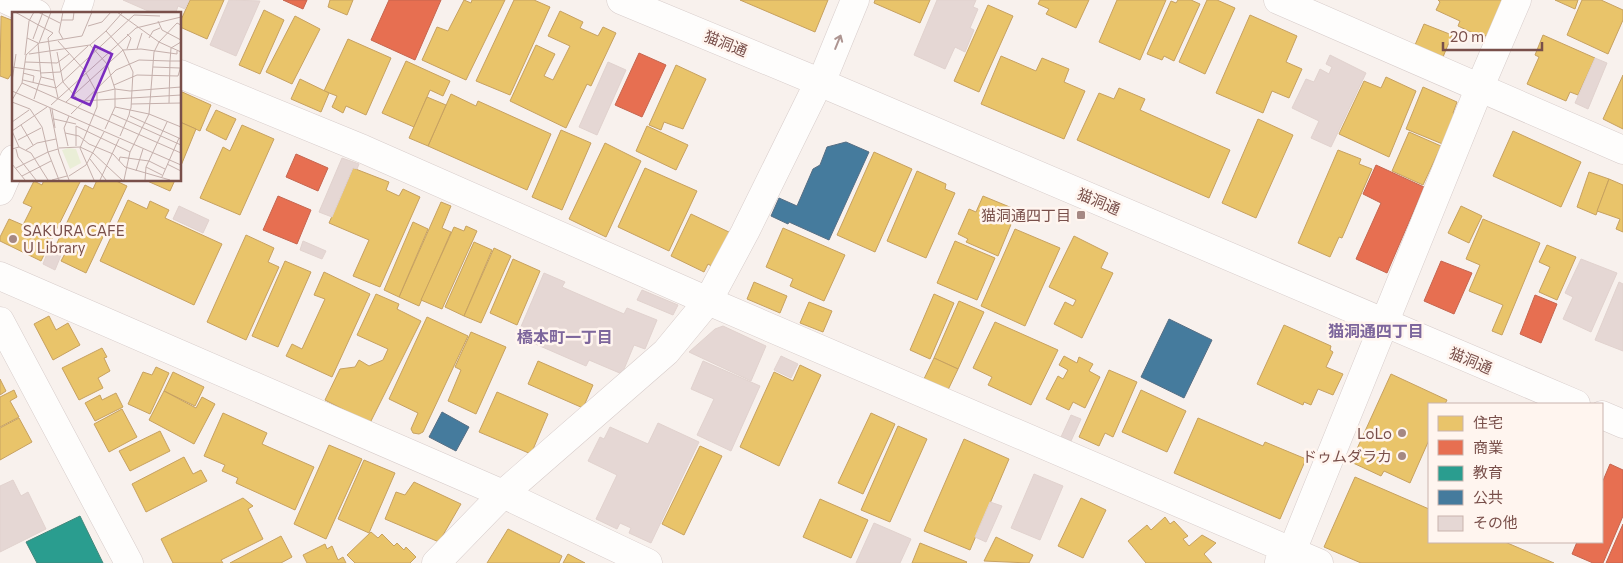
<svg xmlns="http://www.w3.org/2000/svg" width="1623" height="563" font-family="Commissioner,'Noto Sans JP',sans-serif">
  <rect width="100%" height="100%" fill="#f8f1ed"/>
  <g fill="#e9c46a" stroke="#c7a160">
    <polygon points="190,0 224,0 207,39 180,27 180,22"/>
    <polygon points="330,0 353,0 347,15 328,7"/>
    <polygon points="464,0 471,3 472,0 505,0 466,80 422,60 437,27 448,31"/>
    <polygon points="514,0 534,0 550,7 510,95 476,81"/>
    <polygon points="740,0 828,0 815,32"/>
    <polygon points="875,0 930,0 920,23 874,3"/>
    <polygon points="1040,0 1089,0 1076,28 1046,14 1049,9 1038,4"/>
    <polygon points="1117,0 1166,0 1140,60 1099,42"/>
    <polygon points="1178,0 1191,0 1200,4 1174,61 1164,56 1162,60 1147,54 1171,1 1176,3"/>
    <polygon points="1207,0 1217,0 1235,8 1205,74 1179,62"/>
    <polygon points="1504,0 1487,36 1486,35 1484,38 1458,26 1460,21 1436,10 1440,2 1438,0"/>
    <polygon points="1555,0 1578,0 1575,9"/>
    <polygon points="1582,0 1601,0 1623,10 1623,20 1608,54 1567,35"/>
    <polygon points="988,5 1013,16 979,92 954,81"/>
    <polygon points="264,10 284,20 260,74 239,65"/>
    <polygon points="560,11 583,22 580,28 598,36 603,27 616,33 591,86 587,84 566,128 510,101 536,45 555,54 544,76 553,80 570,46 548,36"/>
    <polygon points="1250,15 1297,36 1286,62 1302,69 1289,98 1272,91 1263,113 1216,93"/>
    <polygon points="1,16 14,21 14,70 8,79 0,76"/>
    <polygon points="295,16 320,29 292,84 266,72"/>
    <polygon points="1424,24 1452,35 1443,57 1415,45"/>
    <polygon points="1543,35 1595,58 1578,95 1570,92 1566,101 1527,84 1539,57 1535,55"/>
    <polygon points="348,39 391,58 366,115 346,106 343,113 332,107 337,96 324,91"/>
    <polygon points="1001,56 1036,71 1042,58 1069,69 1064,82 1085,91 1064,139 981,104"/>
    <polygon points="406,61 450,81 443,96 430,90 414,127 382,113"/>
    <polygon points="676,65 706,79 683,129 664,122 661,130 649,125"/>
    <polygon points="1623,75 1623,129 1603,119"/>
    <polygon points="1386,77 1416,91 1389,157 1339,134 1364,81 1381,88"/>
    <polygon points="300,79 329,93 321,112 291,99"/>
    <polygon points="1423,87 1457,102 1453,113 1458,115 1445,145 1406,129"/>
    <polygon points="1119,88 1145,99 1140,110 1230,150 1209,198 1077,140 1099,93 1114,99"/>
    <polygon points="180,91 211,105 200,131 180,122"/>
    <polygon points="451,94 476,106 478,101 551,134 527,190 428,146"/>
    <polygon points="427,97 446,105 428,146 409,138"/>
    <polygon points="216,110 236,119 226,140 206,130"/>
    <polygon points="1258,119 1293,135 1256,218 1222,203"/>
    <polygon points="180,122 196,129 180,168"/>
    <polygon points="242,125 274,139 240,215 200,198 223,147 230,151"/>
    <polygon points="647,126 688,145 676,170 636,151"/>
    <polygon points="561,130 591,143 562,210 532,197"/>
    <polygon points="1513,131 1581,162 1561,207 1493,176"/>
    <polygon points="1409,132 1441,146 1423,185 1392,171"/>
    <polygon points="605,143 641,161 606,237 569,219"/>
    <polygon points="1338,150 1361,159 1359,164 1372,169 1342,238 1339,237 1330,257 1298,243"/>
    <polygon points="874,152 912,169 875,252 837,235"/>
    <polygon points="353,168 389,182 386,190 399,196 403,189 420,197 380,287 353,276 369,240 329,223"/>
    <polygon points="645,168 697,191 669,251 618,227"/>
    <polygon points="917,171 946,184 945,189 955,193 926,258 887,241"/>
    <polygon points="1589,172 1609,179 1596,215 1577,207"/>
    <polygon points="1609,179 1623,185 1623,232 1616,229 1620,219 1597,211"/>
    <polygon points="44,180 81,180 41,261 0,241 0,237 9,219 23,225 32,207 23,203 34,181 42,185"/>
    <polygon points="97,180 114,180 127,186 86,273 61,261 68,248 57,243 85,185 93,189"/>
    <polygon points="145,180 175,180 170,191"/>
    <polygon points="983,196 1017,210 998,256 966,242 968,239 958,234 969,209 976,212"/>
    <polygon points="128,200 147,209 150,201 169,210 165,218 222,244 194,305 100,261"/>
    <polygon points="441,202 451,206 442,228 451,232 419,306 399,297"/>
    <polygon points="1461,206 1482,216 1469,243 1448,233"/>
    <polygon points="691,214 731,233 715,268 708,264 704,272 671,256"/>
    <polygon points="1483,219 1540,243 1502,335 1492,331 1503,305 1469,291 1480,265 1466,259"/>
    <polygon points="413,222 428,229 399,297 384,290"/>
    <polygon points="466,226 477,231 442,309 421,300 454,227 464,231"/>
    <polygon points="783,228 845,255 824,301 790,286 793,279 766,267"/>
    <polygon points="1015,229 1060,248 1025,326 981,306"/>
    <polygon points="246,235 274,248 268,262 279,267 246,340 207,322"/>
    <polygon points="1074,236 1108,253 1101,268 1113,273 1082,338 1054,324 1065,302 1073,306 1076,300 1049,287"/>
    <polygon points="955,241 995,258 977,300 937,283"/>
    <polygon points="474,242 492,250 464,316 445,307"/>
    <polygon points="1547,245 1576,257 1557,300 1539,292 1550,267 1539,262"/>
    <polygon points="494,248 511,256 481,323 464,316"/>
    <polygon points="513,259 540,271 517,325 490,313"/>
    <polygon points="285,261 311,272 278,347 252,336"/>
    <polygon points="324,272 370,294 332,377 286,356 292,344 302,349 325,299 314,295"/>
    <polygon points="754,282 787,296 780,313 747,299"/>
    <polygon points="376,294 399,304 397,309 421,321 370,423 325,400 340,369 355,367 359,360 369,366 383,360 388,349 357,335"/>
    <polygon points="934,294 954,303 930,359 910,350"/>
    <polygon points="959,301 984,312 958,369 934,358"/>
    <polygon points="809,302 832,311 823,332 800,323"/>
    <polygon points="49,316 56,330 68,323 80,345 53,360 34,324"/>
    <polygon points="427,317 468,336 423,432 419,434 413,433 411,429 418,413 389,399"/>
    <polygon points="995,322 1058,350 1031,405 988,385 992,377 973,368"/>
    <polygon points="1284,325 1331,346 1330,350 1333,352 1326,367 1343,374 1333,395 1318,389 1311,405 1304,402 1303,405 1257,384"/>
    <polygon points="471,332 506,347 476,414 448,401 461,370 455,367"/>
    <polygon points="102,348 107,357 104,358 110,371 98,378 103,388 79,400 62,368"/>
    <polygon points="1064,356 1077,363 1079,357 1093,364 1089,371 1100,377 1085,408 1073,402 1069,410 1046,399 1058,376 1063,379 1068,370 1059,365"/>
    <polygon points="934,358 958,369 947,392 923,381"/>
    <polygon points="538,361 593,385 583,408 528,384"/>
    <polygon points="800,365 821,375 779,466 740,447 774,372 793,381"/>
    <polygon points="156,367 169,373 150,414 128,404 143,372 152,375"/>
    <polygon points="1109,370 1137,382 1113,437 1105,433 1099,446 1079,437"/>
    <polygon points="173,372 204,387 195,406 164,391"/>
    <polygon points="1391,374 1447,400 1445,404 1429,404 1429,440 1410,483 1384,471 1381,476 1351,462"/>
    <polygon points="0,379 6,391 0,395"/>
    <polygon points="14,390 17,397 10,401 19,417 0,427 0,397"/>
    <polygon points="1141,390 1186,411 1167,452 1122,432"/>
    <polygon points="164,391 196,408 202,397 215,404 194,444 149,420"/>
    <polygon points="497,392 548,414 531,454 479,432"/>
    <polygon points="116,393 123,407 95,421 85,403 100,395 102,400"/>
    <polygon points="122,409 137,437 109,452 94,424"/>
    <polygon points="223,413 267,433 262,444 314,467 295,510 236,483 238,478 222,471 225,465 204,456"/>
    <polygon points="871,413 895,424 863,494 838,483"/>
    <polygon points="19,418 32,442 0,460 0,428"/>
    <polygon points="1198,418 1263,446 1265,442 1306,459 1280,519 1174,473"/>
    <polygon points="898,426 927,439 890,522 861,510"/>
    <polygon points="160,431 170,451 130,471 119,451"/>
    <polygon points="964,439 1009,459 970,550 924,531"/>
    <polygon points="329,445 362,459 326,539 294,524"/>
    <polygon points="700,446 722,456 684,535 662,524"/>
    <polygon points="184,457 193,474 201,470 207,481 146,512 132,484"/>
    <polygon points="364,460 395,473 369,533 338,519"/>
    <polygon points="1355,477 1429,509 1429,542 1505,542 1554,563 1361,563 1324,547"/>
    <polygon points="414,482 461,504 439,542 385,519 396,492 405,495"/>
    <polygon points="243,498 253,506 248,509 263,539 221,560 223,563 173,563 161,539"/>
    <polygon points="1081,498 1106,510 1083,558 1058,546"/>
    <polygon points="820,499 868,520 851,558 803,537"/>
    <polygon points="1165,517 1170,524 1174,521 1188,536 1183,539 1189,546 1202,535 1216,543 1204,554 1212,563 1146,563 1128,541 1147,525 1151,530"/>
    <polygon points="508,529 562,556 559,563 487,563"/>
    <polygon points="371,532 378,538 382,534 394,546 397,543 404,550 406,547 416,557 410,563 355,563 347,555"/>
    <polygon points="281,536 292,557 281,563 230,563"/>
    <polygon points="996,537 1033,555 1029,563 984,561"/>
    <polygon points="920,543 967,562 966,563 912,563"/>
    <polygon points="325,544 327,549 332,546 338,560 343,557 346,563 307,563 303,555"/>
    <polygon points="568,554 585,563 563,563"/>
  </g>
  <g fill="#e76f51" stroke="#c6654f">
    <polygon points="283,0 307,0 303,9"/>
    <polygon points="389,0 441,0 415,60 371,40"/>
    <polygon points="639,53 666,65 642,117 615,105"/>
    <polygon points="296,154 328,168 318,191 286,177"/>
    <polygon points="1376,165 1424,187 1387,273 1356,259 1381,203 1363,194"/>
    <polygon points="278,196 311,210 297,244 263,230"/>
    <polygon points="1441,261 1472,273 1454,314 1424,301"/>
    <polygon points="1535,295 1557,304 1541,343 1520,334"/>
    <polygon points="1610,464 1623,470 1623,516 1603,563 1593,563 1572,554 1577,542 1602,542 1602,483"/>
    <polygon points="1623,524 1623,563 1606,563"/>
  </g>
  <polygon fill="#2a9d8f" stroke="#42867a" points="80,516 103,563 37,563 26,542"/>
  <g fill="#457b9d" stroke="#556e84">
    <polygon points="846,142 869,152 829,240 789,222 788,224 771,216 779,198 797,206 813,169 820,165 827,147"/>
    <polygon points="1169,319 1212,340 1184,398 1141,377"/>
    <polygon points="442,412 469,427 456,451 429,437"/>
  </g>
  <g fill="#e5d7d4" stroke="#e1d2ce">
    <polygon points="123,0 189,0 185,9 178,6 176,12 182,15 180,20 180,14 155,14"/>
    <polygon points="229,0 260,1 236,56 210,45"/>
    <polygon points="937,0 976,0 973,7 978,9 970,28 974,30 965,52 955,47 945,69 914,55"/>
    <polygon points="1330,55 1366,73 1331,147 1311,138 1319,121 1292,108 1306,79 1314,82 1320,69 1329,74 1332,67 1326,64"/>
    <polygon points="1595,58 1607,63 1588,109 1575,103"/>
    <polygon points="608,62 626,70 597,135 579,127"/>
    <polygon points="342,158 359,164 357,169 353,168 332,217 319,212"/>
    <polygon points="179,206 209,220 203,233 173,219"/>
    <polygon points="303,241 326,251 322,259 300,250"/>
    <polygon points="51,243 64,248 55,270 43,264"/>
    <polygon points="1581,259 1617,273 1591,332 1563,319 1573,297 1565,293"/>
    <polygon points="544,273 565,282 562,287 624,314 627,308 657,320 645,349 634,345 622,374 589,360 586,366 517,336"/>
    <polygon points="1619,282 1623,284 1623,351 1595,340"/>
    <polygon points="642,290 678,305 673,315 637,300"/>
    <polygon points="723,326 766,346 751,381 689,352 715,329"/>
    <polygon points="781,356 798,364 791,378 774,370"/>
    <polygon points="703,361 760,386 731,451 697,435 714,399 691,389"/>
    <polygon points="1071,415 1081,419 1071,441 1061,437"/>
    <polygon points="658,423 699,442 651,543 629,533 631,528 620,523 617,529 596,519 617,475 588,461 600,437 604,439 610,427 648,444"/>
    <polygon points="1034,474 1063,486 1040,540 1011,528"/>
    <polygon points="13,480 21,496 28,492 46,529 0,552 0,486"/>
    <polygon points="990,502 1002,506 986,542 975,537"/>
    <polygon points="874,523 911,539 900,563 856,563"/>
  </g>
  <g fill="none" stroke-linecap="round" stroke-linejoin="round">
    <g stroke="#d7ccca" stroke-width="29">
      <g id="minor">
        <polyline points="7,0 37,14"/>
        <polyline points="1278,0 1623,150"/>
        <polyline points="75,14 80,0"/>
        <polyline points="180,74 363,149 708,301 1319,563"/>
        <polyline points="821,83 855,0"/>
        <polyline points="0,191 14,159"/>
        <polyline points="0,276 503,494 648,563"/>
        <polyline points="0,321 129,563"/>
        <polyline points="1279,562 1292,551 1479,89 1517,0"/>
        <polyline points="436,563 503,494 666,352 708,301 745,232 819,82"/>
      </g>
    </g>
    <g stroke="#d7ccca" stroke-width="29">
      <g id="tertiary">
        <polyline points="621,0 819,82 1576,404"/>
        <polyline points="1602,415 1623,424"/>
      </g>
    </g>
    <use href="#minor" stroke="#fefdfc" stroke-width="28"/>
    <use href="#tertiary" stroke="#fefdfc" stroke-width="28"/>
  </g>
  <defs><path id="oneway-shaft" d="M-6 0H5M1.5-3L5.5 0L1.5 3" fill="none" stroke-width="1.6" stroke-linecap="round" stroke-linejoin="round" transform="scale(1.25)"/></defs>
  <use stroke="#ae9591" href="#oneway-shaft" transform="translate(838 42) rotate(-68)"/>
  <g fill="#a58883" stroke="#fff5ef" stroke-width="2">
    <rect x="1076" y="210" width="10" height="10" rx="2.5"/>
    <circle cx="13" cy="239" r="5"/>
    <circle cx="1402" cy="433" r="5"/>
    <circle cx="1402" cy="456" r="5"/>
  </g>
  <g text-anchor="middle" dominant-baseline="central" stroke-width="5" stroke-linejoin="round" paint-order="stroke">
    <g font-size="15" fill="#794f4a" stroke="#fff5ef">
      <text transform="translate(726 43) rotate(22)">猫洞通</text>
      <text transform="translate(1099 201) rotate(23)">猫洞通</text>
      <text transform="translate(1471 360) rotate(23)">猫洞通</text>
    </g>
    <g font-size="15" fill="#794f4a" stroke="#fff5ef" text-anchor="end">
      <text x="1071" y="215">猫洞通四丁目</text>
      <text x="23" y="230" text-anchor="start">SAKURA CAFE<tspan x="23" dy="17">U Library</tspan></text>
      <text x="1392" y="433">LoLo</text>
      <text x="1392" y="456">ドゥムダラカ</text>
    </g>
    <g font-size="16" font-weight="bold" fill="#7d669c" stroke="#fff5ef">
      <text x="1376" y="330">猫洞通四丁目</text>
      <text x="565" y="336">橋本町一丁目</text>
    </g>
  </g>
  <g transform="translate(12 12)">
    <rect width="169" height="169" fill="#f8f1ed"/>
    <path d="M57,136L64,137L69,151L58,157L50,138Z" fill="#eaeed7"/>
    <path fill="none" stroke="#c5b0ac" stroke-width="1" d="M3,0L41,21L36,26L42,68M26,0L48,11M51,0L47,20L51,27M105,0L147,30L142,40L137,102L169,115M49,8H61L62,0M146,9L150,18L169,28M169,13L165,11L147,30L169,40M76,14L90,10L99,0M94,19L111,0M15,26L26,31L29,65L22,87M137,26L141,19L148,16M21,27L31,0M46,29L74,60M169,30L159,36L158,49H169M27,31L70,24L80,0M115,37L119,26L115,22M125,37L130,21M45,40L51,70L68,90M17,42L78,33M13,43L17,9L22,0M13,50L45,51L57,42M0,55L28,59M141,55L168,56M11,61L22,64L21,70M28,61L48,60L76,34M74,61L85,81V95L68,136L82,168M29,65L42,68L46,86M11,68L44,76L122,3L148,4M0,69L4,42M10,71L169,141M102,73L125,63L166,64L169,54M0,79L169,153M85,81L103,77L118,79L169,75M0,88L10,71L14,43L27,31L39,0M70,89L169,83M0,90L18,97L30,115L36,140L4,156M54,90L111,38L129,37L165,42V39M119,92L169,91M39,93L124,16L169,5M38,96L47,141L57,168M40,97L43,116M59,102L104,58L127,48L158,49L157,91M100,102L169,133M118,104L169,127M42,107L64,112M0,110L17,98M9,113L21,133M64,114L118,140M64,114V134M93,117L103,95M0,119L35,95M0,119L7,135L0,137M53,121L67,124L77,132L101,142L113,155L158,168M108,124L117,103L118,98L119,96L121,60L111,38L94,19L78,33L95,52L103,77V95L118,98L137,102L118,140L112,168M6,128L29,116M56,134L52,116L57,104M7,135L19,141L36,168M47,136L68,135L81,141L110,168M4,137L6,145L24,168M46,137L36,140L47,168M14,138L25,131L44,127M78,147L94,168M107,149L108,145L137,149L153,157M0,152L13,168M155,152L169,159M134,155L150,163M124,159L131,137M10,164L39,149M57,164L74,153L92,120M150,165L167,126M40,168L55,164M88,168L107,127M133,168L134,155L155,110"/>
    <path fill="#7b2cbf" fill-opacity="0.15" stroke="#7b2cbf" stroke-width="2.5" d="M83,34L100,42L78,93L60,85Z"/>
    <rect width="169" height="169" fill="none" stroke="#794f4a" stroke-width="2.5"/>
  </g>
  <rect x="1428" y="403" width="175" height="140" fill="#fff5ef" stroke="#c9b3ad"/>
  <rect x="1438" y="416" width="25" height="15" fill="#e9c46a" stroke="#c9b3ad"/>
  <text x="1473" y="428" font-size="15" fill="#794f4a">住宅</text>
  <rect x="1438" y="440" width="25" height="15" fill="#e76f51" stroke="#c9b3ad"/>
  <text x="1473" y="453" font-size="15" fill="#794f4a">商業</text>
  <rect x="1438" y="466" width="25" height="15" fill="#2a9d8f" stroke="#c9b3ad"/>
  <text x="1473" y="478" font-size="15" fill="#794f4a">教育</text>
  <rect x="1438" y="490" width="25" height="15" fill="#457b9d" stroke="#c9b3ad"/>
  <text x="1473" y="503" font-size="15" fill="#794f4a">公共</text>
  <rect x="1438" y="516" width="25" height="15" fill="#e5d7d4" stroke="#c9b3ad"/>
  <text x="1473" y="528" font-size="15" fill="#794f4a">その他</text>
  <path d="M1443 42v8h99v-8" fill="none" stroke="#794f4a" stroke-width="2.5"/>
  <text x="1450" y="42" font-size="15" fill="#794f4a" stroke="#fff5ef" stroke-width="4" paint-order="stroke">20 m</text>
</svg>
